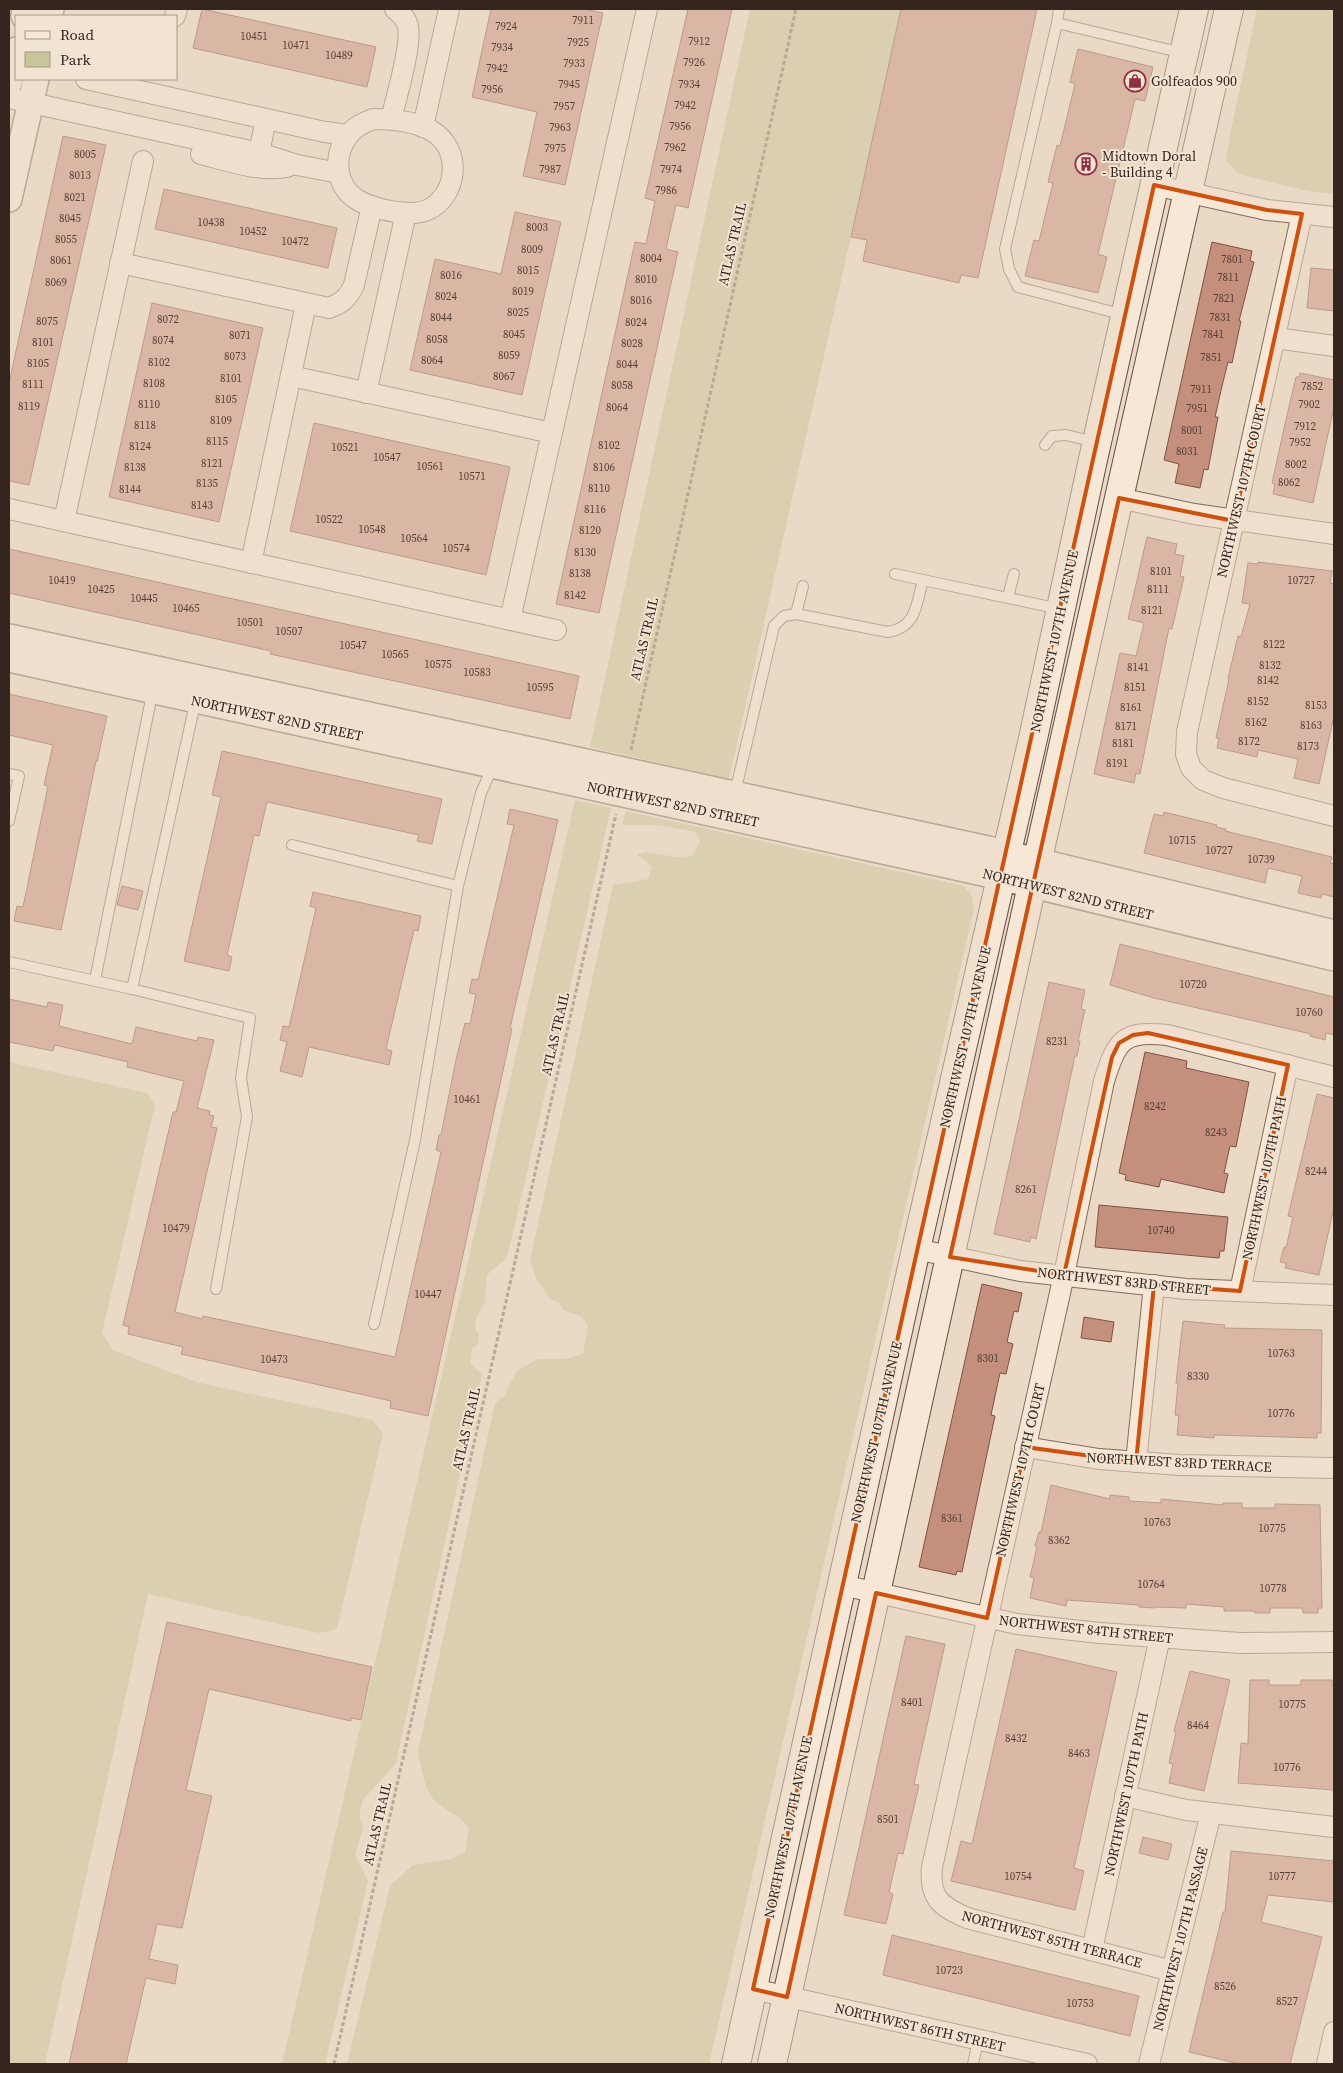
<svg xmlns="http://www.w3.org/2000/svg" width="1343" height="2073" font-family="'Source Serif 4',serif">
  <rect width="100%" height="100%" fill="#ead9c4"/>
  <g fill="#c7c599">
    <polygon points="750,9 902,9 729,779 590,747"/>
    <polygon points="1257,9 1334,9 1334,194 1308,191 1238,174 1226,160 1231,130"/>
    <polygon points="575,800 611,808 512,1237 506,1258 487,1275 485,1302 476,1319 475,1329 479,1333 478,1343 472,1349 470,1364 482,1374 396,1763 363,1800 359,1816 363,1829 355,1854 368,1881 325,2064 282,2064"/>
    <path d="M626,811L964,886L972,896L974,909L709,2064H347L390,1886L413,1865L451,1859L465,1852L469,1828C458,1813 446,1812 435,1801C424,1789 421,1767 418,1752L495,1403L504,1396L517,1371L538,1359H566L583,1354L588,1326L582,1317L564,1310L558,1302L550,1299L536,1278L530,1260L613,885L648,879L652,868L648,862L637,855L645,852L676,857L692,856L700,842L696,832L657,825H622Z"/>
    <polygon points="9,1062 147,1093 155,1105 102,1333 113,1350 196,1382 373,1420 383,1434 337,1629 319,1633 148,1594 45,2064 9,2064"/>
  </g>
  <g fill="#c58f7d" stroke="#805244">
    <polygon points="202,9 376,47 367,87 193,48"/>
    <polygon points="491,9 585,9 603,13 565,185 523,176 537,112 472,97"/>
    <polygon points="688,9 732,9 688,208 676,205 666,249 678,252 599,613 556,604 635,242 646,244 655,201 645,198"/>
    <polygon points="901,9 1037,9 978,278 961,275 959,283 863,261 867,240 851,237"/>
    <polygon points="1078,49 1153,67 1145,101 1135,99 1098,254 1107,257 1098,293 1025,276 1034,240 1039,241 1053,183 1048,182 1057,145 1060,146 1075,84 1070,82"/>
    <polygon points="63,136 106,145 29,485 9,481 9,383"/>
    <polygon points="164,189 337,228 328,268 155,229"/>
    <polygon points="515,212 561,222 522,395 410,370 435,259 501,274"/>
    <polygon points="1212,242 1252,251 1250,261 1254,262 1239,321 1241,321 1232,363 1228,362 1222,386 1215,417 1218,417 1208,470 1204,469 1200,488 1175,483 1179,464 1164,460"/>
    <polygon points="1311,268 1334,270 1334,311 1307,308"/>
    <polygon points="152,303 263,328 219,522 109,497"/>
    <polygon points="1300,373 1334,380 1334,407 1313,503 1273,494 1275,484 1272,483 1285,424 1296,377 1299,377"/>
    <polygon points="314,423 510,467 486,575 290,531"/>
    <polygon points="1147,537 1177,544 1175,554 1184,556 1180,576 1184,577 1172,629 1169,628 1140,774 1136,773 1134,783 1094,774 1120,653 1136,656 1144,623 1128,619"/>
    <polygon points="9,549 579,676 570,719 270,654 271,651 9,593"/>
    <polygon points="1258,562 1332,571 1330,583 1334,584 1334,716 1319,784 1294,778 1298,759 1258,750 1257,757 1217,748 1219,738 1216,738 1229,679 1228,678 1238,636 1241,637 1250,604 1242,603 1248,563 1258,564"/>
    <polygon points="9,694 107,716 97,762 96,761 61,930 14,921 17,906 23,907 48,786 44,785 53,745 9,735"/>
    <polygon points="222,751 442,799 432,844 417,841 419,835 267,802 259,836 254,835 227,955 232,957 229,971 184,961 221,797 212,795"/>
    <polygon points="510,809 558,820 510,1028 512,1029 428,1416 390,1408 391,1401 181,1354 183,1347 128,1334 129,1327 123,1325 173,1112 176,1112 184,1081 127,1067 128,1062 55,1045 53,1051 9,1042 9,999 47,1007 48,1002 63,1005 59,1026 132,1044 136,1027 197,1041 198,1037 214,1040 197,1108 210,1111 209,1115 214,1116 211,1127 217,1128 175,1312 202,1319 203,1316 278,1332 395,1357 441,1152 436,1150 439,1135 441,1135 456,1060 465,1023 470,1024 476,994 469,993 472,979 478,980 514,825 507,824"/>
    <polygon points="1164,812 1217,825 1216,827 1226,829 1225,831 1332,857 1330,863 1334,864 1334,897 1322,894 1321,898 1298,893 1302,876 1268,868 1265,883 1144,853 1154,814 1163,816"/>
    <polygon points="122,886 143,891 138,910 117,905"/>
    <polygon points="313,892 421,916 418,931 414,930 386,1049 392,1051 389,1065 309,1047 302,1077 280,1071 287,1042 280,1040 283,1026 289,1027 316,908 310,906"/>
    <polygon points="1120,944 1334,997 1334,1035 1326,1033 1325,1040 1310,1036 1311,1034 1154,998 1110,985"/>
    <polygon points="1049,982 1085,990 1081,1009 1085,1010 1078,1041 1080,1041 1077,1056 1075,1056 1036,1239 1031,1237 1030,1242 994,1234"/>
    <polygon points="1145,1052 1187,1061 1186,1068 1249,1082 1236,1147 1230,1146 1224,1173 1228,1174 1224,1193 1161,1179 1159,1187 1125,1180 1126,1175 1119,1173"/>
    <polygon points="1317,1094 1334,1098 1334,1207 1319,1275 1285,1268 1286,1263 1280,1262 1284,1247 1286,1248 1293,1217 1288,1216"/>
    <polygon points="1099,1205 1228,1217 1224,1251 1220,1251 1219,1258 1095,1247"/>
    <polygon points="982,1284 1022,1293 1018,1312 1014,1311 1007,1342 1013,1344 1006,1374 1000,1373 991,1415 995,1416 962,1572 957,1571 956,1575 919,1567"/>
    <polygon points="1084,1317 1114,1322 1111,1342 1081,1338"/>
    <polygon points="1183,1321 1225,1325 1224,1328 1322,1330 1321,1433 1317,1433 1317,1438 1214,1435 1214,1438 1177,1435 1179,1415 1175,1415 1178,1383 1176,1383"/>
    <polygon points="1051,1485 1110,1499 1110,1495 1129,1497 1129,1501 1161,1503 1161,1499 1223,1505 1223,1503 1242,1503 1242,1508 1275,1508 1275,1504 1320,1505 1322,1608 1318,1608 1318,1613 1303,1613 1302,1608 1270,1608 1270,1613 1255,1613 1255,1611 1224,1611 1224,1607 1186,1604 1186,1608 1155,1607 1155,1608 1139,1607 1139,1605 1067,1600 1066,1606 1030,1598 1034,1578 1030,1577 1037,1547 1035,1546 1039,1532 1041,1532"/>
    <polygon points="167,1622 372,1667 361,1720 351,1718 351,1721 209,1689 186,1790 212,1796 199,1853 182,1928 157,1924 149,1959 178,1965 175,1984 146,1978 126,2064 69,2064"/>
    <polygon points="906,1636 945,1644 914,1784 919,1785 903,1854 898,1853 889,1892 893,1894 886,1924 844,1915"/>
    <polygon points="1016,1649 1117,1672 1074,1868 1084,1871 1075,1910 951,1881 961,1841 972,1844"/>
    <polygon points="1190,1671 1230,1680 1204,1791 1169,1783 1173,1764 1169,1763 1176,1732 1174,1731"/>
    <polygon points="1250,1680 1269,1680 1269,1685 1301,1685 1301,1680 1332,1680 1332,1686 1334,1686 1334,1790 1238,1783 1241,1743 1248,1744"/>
    <polygon points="1143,1837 1172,1844 1168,1860 1139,1853"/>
    <polygon points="1231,1851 1334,1861 1334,1902 1268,1895 1261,1922 1322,1937 1290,2064 1240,2064 1189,2052 1223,1912 1225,1912"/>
    <polygon points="892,1935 1139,1996 1130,2036 883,1975"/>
  </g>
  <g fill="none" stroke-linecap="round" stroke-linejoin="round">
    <g stroke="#836a5c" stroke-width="12">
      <g id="service">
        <polyline points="1059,9 1057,23 1183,53"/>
        <polyline points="1057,23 1005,249 1009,269 1018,287 1124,315"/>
        <polyline points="1045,445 1052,436 1066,435 1095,442"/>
        <polyline points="895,574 923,580"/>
        <polyline points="1008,597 1014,574"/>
        <polyline points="796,614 803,586"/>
        <polyline points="9,774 19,776 9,821"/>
        <path d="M735,793L774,626L784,616L796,614L888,632C917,627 916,605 923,580L1060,609"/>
        <polyline points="292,845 458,886"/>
        <polyline points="9,962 132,989 250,1018 241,1078 247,1117 216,1289"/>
        <polyline points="95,980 153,689"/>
        <polyline points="132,989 196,699"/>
        <polyline points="374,1324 415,1140 458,886 481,793 493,766"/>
        <polyline points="973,2064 978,2041"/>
      </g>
    </g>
    <g stroke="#836a5c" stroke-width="22">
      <g id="minor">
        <polyline points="175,16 177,9"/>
        <polyline points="86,79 325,132 348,135"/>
        <polyline points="9,98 259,153 297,165 339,173"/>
        <path d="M373,119C392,119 415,121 432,131C460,148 459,189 433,207C421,215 409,213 396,212C383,210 368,207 356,199C335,185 333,155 348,136C354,127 363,123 373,119Z"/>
        <path d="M391,119C396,99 412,45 408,27C407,19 401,14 395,9"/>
        <polyline points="423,127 449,9"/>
        <polyline points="259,153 266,119"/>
        <path d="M201,154C229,161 258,172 287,167"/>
        <polyline points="1154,185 1267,210 1334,217"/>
        <polyline points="1302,214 1187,732 1186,754 1191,768 1203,780 1223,788 1334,816"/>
        <path d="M120,263L329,308C342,303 348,298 354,285L372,206"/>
        <polyline points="1275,338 1334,346"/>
        <polyline points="291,376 552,433"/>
        <polyline points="366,393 406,213"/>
        <polyline points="1119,498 1194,514 1334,534"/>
        <polyline points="9,509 556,630"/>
        <polyline points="64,521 143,161"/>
        <polyline points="251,563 306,304"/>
        <polyline points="510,620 647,9"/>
        <polyline points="916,1249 1020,1271 1186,1289 1334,1295"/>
        <polyline points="1240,1291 1288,1065"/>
        <polyline points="1025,1447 1099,1459 1180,1465 1334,1468"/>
        <polyline points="1136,1462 1154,1285"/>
        <polyline points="842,1585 1017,1624 1100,1633 1240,1643 1334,1642"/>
        <polyline points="1125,1796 1186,1810 1334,1827"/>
        <polyline points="1092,1950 1160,1637"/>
        <path d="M1172,1971L967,1918C940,1906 929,1898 932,1867L1064,1275L1104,1081C1117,1041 1122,1030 1167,1035L1334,1077"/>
        <polyline points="753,1989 1087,2064"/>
        <polyline points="1149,2064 1211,1813"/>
        <polyline points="1327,2064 1334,2032"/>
      </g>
    </g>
    <g stroke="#836a5c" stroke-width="28">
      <g id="tertiary">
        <polyline points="24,16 25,9"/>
        <polyline points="49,16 51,9"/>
        <polyline points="9,83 16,50"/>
        <polyline points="9,199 36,79"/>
        <polyline points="9,637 988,849 1334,933"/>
        <polyline points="9,659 983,873 1334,958"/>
      </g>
    </g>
    <g stroke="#654c3f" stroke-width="30">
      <g id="secondary">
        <polyline points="736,2064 916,1249 1034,734 1092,464 1194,9"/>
        <polyline points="772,2064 1032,885 1229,9"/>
      </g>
    </g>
    <g stroke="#836a5c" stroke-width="3" stroke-dasharray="4 2.5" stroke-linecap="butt">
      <polyline points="631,750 796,9"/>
      <polyline points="334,2064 616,814"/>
    </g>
    <use href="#service" stroke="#f6e7d6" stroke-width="10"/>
    <use href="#minor" stroke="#f6e7d6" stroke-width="20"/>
    <use href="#tertiary" stroke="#f6e7d6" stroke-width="25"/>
    <use href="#secondary" stroke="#f6e7d6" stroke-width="28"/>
  </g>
  <path d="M0 0H1343V2073H0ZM1154,185L1267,210L1302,214L1234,521L1119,498L950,1257L1064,1275L1112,1057L1119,1043L1133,1035L1148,1033L1288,1065L1240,1291L1154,1285L1136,1462L1025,1447L987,1618L876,1593L787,1997L753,1989Z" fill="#ead9c4" fill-opacity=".55" fill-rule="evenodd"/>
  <path fill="none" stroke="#cd510f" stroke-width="4" stroke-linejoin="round" d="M1154,185L1267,210L1302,214L1234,521L1119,498L950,1257L1064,1275L1112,1057L1119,1043L1133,1035L1148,1033L1288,1065L1240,1291L1154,1285L1136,1462L1025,1447L987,1618L876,1593L787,1997L753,1989Z"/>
  <defs>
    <g id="shop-ring" transform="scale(1.125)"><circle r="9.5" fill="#f2e4d3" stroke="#8d3140" stroke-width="1.5"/><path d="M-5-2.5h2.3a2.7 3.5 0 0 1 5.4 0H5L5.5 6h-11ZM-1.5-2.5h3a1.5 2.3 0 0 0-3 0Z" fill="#8d3140"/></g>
    <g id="building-ring" transform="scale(1.125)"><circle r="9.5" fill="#f2e4d3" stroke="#8d3140" stroke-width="1.5"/><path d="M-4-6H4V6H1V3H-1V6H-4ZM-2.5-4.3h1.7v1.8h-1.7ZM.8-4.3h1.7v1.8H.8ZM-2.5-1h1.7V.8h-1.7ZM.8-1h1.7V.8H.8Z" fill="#8d3140"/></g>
  </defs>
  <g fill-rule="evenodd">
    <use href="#shop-ring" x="1135" y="81"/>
    <use href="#building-ring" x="1086" y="164"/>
  </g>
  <g text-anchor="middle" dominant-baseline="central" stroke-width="4" stroke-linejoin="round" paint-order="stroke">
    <g font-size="11" fill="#584036">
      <text x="583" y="20">7911</text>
      <text x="506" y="26">7924</text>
      <text x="254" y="36">10451</text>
      <text x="699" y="41">7912</text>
      <text x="578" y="42">7925</text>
      <text x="296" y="45">10471</text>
      <text x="502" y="47">7934</text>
      <text x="339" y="55">10489</text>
      <text x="694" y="62">7926</text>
      <text x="574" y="63">7933</text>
      <text x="497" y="68">7942</text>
      <text x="569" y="84">7945</text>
      <text x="689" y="84">7934</text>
      <text x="492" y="89">7956</text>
      <text x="685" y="105">7942</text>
      <text x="564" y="106">7957</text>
      <text x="680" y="126">7956</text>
      <text x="560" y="127">7963</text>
      <text x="675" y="147">7962</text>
      <text x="555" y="148">7975</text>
      <text x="85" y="154">8005</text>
      <text x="550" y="169">7987</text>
      <text x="671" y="169">7974</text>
      <text x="80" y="175">8013</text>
      <text x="666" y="190">7986</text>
      <text x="75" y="197">8021</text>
      <text x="70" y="218">8045</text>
      <text x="211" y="222">10438</text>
      <text x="537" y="227">8003</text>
      <text x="253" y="231">10452</text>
      <text x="66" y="239">8055</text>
      <text x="295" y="241">10472</text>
      <text x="532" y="249">8009</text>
      <text x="651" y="258">8004</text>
      <text x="1232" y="259">7801</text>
      <text x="61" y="260">8061</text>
      <text x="528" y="270">8015</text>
      <text x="451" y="275">8016</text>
      <text x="1228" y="277">7811</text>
      <text x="646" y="279">8010</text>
      <text x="56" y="282">8069</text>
      <text x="523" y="291">8019</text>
      <text x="446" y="296">8024</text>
      <text x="1224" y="298">7821</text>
      <text x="641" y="300">8016</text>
      <text x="518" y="312">8025</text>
      <text x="441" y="317">8044</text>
      <text x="1220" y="317">7831</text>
      <text x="168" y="319">8072</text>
      <text x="47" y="321">8075</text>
      <text x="636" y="322">8024</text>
      <text x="514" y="334">8045</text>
      <text x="1213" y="334">7841</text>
      <text x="240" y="335">8071</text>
      <text x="437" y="339">8058</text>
      <text x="163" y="340">8074</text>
      <text x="43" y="342">8101</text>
      <text x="632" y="343">8028</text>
      <text x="509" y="355">8059</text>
      <text x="235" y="356">8073</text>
      <text x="1211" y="357">7851</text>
      <text x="432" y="360">8064</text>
      <text x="159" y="362">8102</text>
      <text x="38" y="363">8105</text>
      <text x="627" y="364">8044</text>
      <text x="504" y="376">8067</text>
      <text x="231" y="378">8101</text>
      <text x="154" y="383">8108</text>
      <text x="33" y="384">8111</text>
      <text x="622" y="385">8058</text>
      <text x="1312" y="386">7852</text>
      <text x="1201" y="389">7911</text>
      <text x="226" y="399">8105</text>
      <text x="149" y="404">8110</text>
      <text x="1309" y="404">7902</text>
      <text x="29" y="406">8119</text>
      <text x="617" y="407">8064</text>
      <text x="1197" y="408">7951</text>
      <text x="221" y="420">8109</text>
      <text x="145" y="425">8118</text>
      <text x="1305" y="426">7912</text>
      <text x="1192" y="430">8001</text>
      <text x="217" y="441">8115</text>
      <text x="1300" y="442">7952</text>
      <text x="609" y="445">8102</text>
      <text x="140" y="446">8124</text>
      <text x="345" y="447">10521</text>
      <text x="1187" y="451">8031</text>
      <text x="387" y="457">10547</text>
      <text x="212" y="463">8121</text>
      <text x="1296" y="464">8002</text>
      <text x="430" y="466">10561</text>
      <text x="135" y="467">8138</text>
      <text x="604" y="467">8106</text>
      <text x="472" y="476">10571</text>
      <text x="1289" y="482">8062</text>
      <text x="207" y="483">8135</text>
      <text x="599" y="488">8110</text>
      <text x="130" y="489">8144</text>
      <text x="202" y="505">8143</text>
      <text x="595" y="509">8116</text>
      <text x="329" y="519">10522</text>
      <text x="372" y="529">10548</text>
      <text x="590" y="530">8120</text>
      <text x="414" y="538">10564</text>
      <text x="456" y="548">10574</text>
      <text x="585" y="552">8130</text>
      <text x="1161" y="571">8101</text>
      <text x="580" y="573">8138</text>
      <text x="62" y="580">10419</text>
      <text x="1301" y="580">10727</text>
      <text x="101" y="589">10425</text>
      <text x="1158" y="589">8111</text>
      <text x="575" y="595">8142</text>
      <text x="144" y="598">10445</text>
      <text x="186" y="608">10465</text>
      <text x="1152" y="610">8121</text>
      <text x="250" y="622">10501</text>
      <text x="289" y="631">10507</text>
      <text x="1274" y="644">8122</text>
      <text x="353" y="645">10547</text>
      <text x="395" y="654">10565</text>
      <text x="438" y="664">10575</text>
      <text x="1270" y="665">8132</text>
      <text x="1138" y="667">8141</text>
      <text x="477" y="672">10583</text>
      <text x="1268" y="680">8142</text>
      <text x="540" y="687">10595</text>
      <text x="1135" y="687">8151</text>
      <text x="1258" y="701">8152</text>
      <text x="1316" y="705">8153</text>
      <text x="1131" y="707">8161</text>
      <text x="1256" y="722">8162</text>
      <text x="1311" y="725">8163</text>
      <text x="1126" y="726">8171</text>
      <text x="1249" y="741">8172</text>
      <text x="1123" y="743">8181</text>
      <text x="1308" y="746">8173</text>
      <text x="1117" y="763">8191</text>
      <text x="1182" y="840">10715</text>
      <text x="1219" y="850">10727</text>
      <text x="1261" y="859">10739</text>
      <text x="1193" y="984">10720</text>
      <text x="1309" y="1012">10760</text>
      <text x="1057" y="1041">8231</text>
      <text x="467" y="1099">10461</text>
      <text x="1155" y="1106">8242</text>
      <text x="1216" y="1132">8243</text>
      <text x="1316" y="1171">8244</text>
      <text x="1026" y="1189">8261</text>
      <text x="176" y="1228">10479</text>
      <text x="1161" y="1230">10740</text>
      <text x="428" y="1294">10447</text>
      <text x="1281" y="1353">10763</text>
      <text x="988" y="1358">8301</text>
      <text x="274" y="1359">10473</text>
      <text x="1198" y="1376">8330</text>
      <text x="1281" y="1413">10776</text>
      <text x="952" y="1518">8361</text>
      <text x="1157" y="1522">10763</text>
      <text x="1272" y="1528">10775</text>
      <text x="1059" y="1540">8362</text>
      <text x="1151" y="1584">10764</text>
      <text x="1273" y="1588">10778</text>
      <text x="912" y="1702">8401</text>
      <text x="1292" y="1704">10775</text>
      <text x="1198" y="1725">8464</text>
      <text x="1016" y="1738">8432</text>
      <text x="1079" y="1753">8463</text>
      <text x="1287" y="1767">10776</text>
      <text x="888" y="1819">8501</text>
      <text x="1018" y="1876">10754</text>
      <text x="1282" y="1876">10777</text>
      <text x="949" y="1970">10723</text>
      <text x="1225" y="1986">8526</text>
      <text x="1287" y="2001">8527</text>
      <text x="1080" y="2003">10753</text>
    </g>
    <g font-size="14" fill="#34261f" stroke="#f2e4d3" text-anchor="start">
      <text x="1151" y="81">Golfeados 900</text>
      <text x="1102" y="156">Midtown Doral<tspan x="1102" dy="16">- Building 4</tspan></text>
    </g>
    <g font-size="14" fill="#34261f" stroke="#f2e4d3">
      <text transform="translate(732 244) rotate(-77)">ATLAS TRAIL</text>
      <text transform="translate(1241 491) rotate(-77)">NORTHWEST 107TH COURT</text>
      <text transform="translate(644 639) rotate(-77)">ATLAS TRAIL</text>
      <text transform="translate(1054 641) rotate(-78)">NORTHWEST 107TH AVENUE</text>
      <text transform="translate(277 718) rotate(12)">NORTHWEST 82ND STREET</text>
      <text transform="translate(673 804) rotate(12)">NORTHWEST 82ND STREET</text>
      <text transform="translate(1068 894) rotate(14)">NORTHWEST 82ND STREET</text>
      <text transform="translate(555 1034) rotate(-77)">ATLAS TRAIL</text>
      <text transform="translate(965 1037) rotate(-77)">NORTHWEST 107TH AVENUE</text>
      <text transform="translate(1264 1178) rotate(-78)">NORTHWEST 107TH PATH</text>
      <text transform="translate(1124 1281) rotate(6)">NORTHWEST 83RD STREET</text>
      <text transform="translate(466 1429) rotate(-77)">ATLAS TRAIL</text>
      <text transform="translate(876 1432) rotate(-77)">NORTHWEST 107TH AVENUE</text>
      <text transform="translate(1179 1462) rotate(3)">NORTHWEST 83RD TERRACE</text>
      <text transform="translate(1020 1470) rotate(-77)">NORTHWEST 107TH COURT</text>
      <text transform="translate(1086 1629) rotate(6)">NORTHWEST 84TH STREET</text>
      <text transform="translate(1126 1794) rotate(-78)">NORTHWEST 107TH PATH</text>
      <text transform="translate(377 1824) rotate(-77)">ATLAS TRAIL</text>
      <text transform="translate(788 1827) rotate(-78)">NORTHWEST 107TH AVENUE</text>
      <text transform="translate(1052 1939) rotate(15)">NORTHWEST 85TH TERRACE</text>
      <text transform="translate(1180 1939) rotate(-76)">NORTHWEST 107TH PASSAGE</text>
      <text transform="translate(920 2027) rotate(13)">NORTHWEST 86TH STREET</text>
    </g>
  </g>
  <rect width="1343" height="2073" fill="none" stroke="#34261f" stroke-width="20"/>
  <rect x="15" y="15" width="162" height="65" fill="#f2e4d3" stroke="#a6988b"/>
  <rect x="25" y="31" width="25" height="8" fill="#f6e7d6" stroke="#a6988b"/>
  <text x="60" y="40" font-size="15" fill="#34261f">Road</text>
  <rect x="25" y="52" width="25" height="15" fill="#c7c599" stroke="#a6988b"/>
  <text x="60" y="65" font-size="15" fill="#34261f">Park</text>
</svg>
